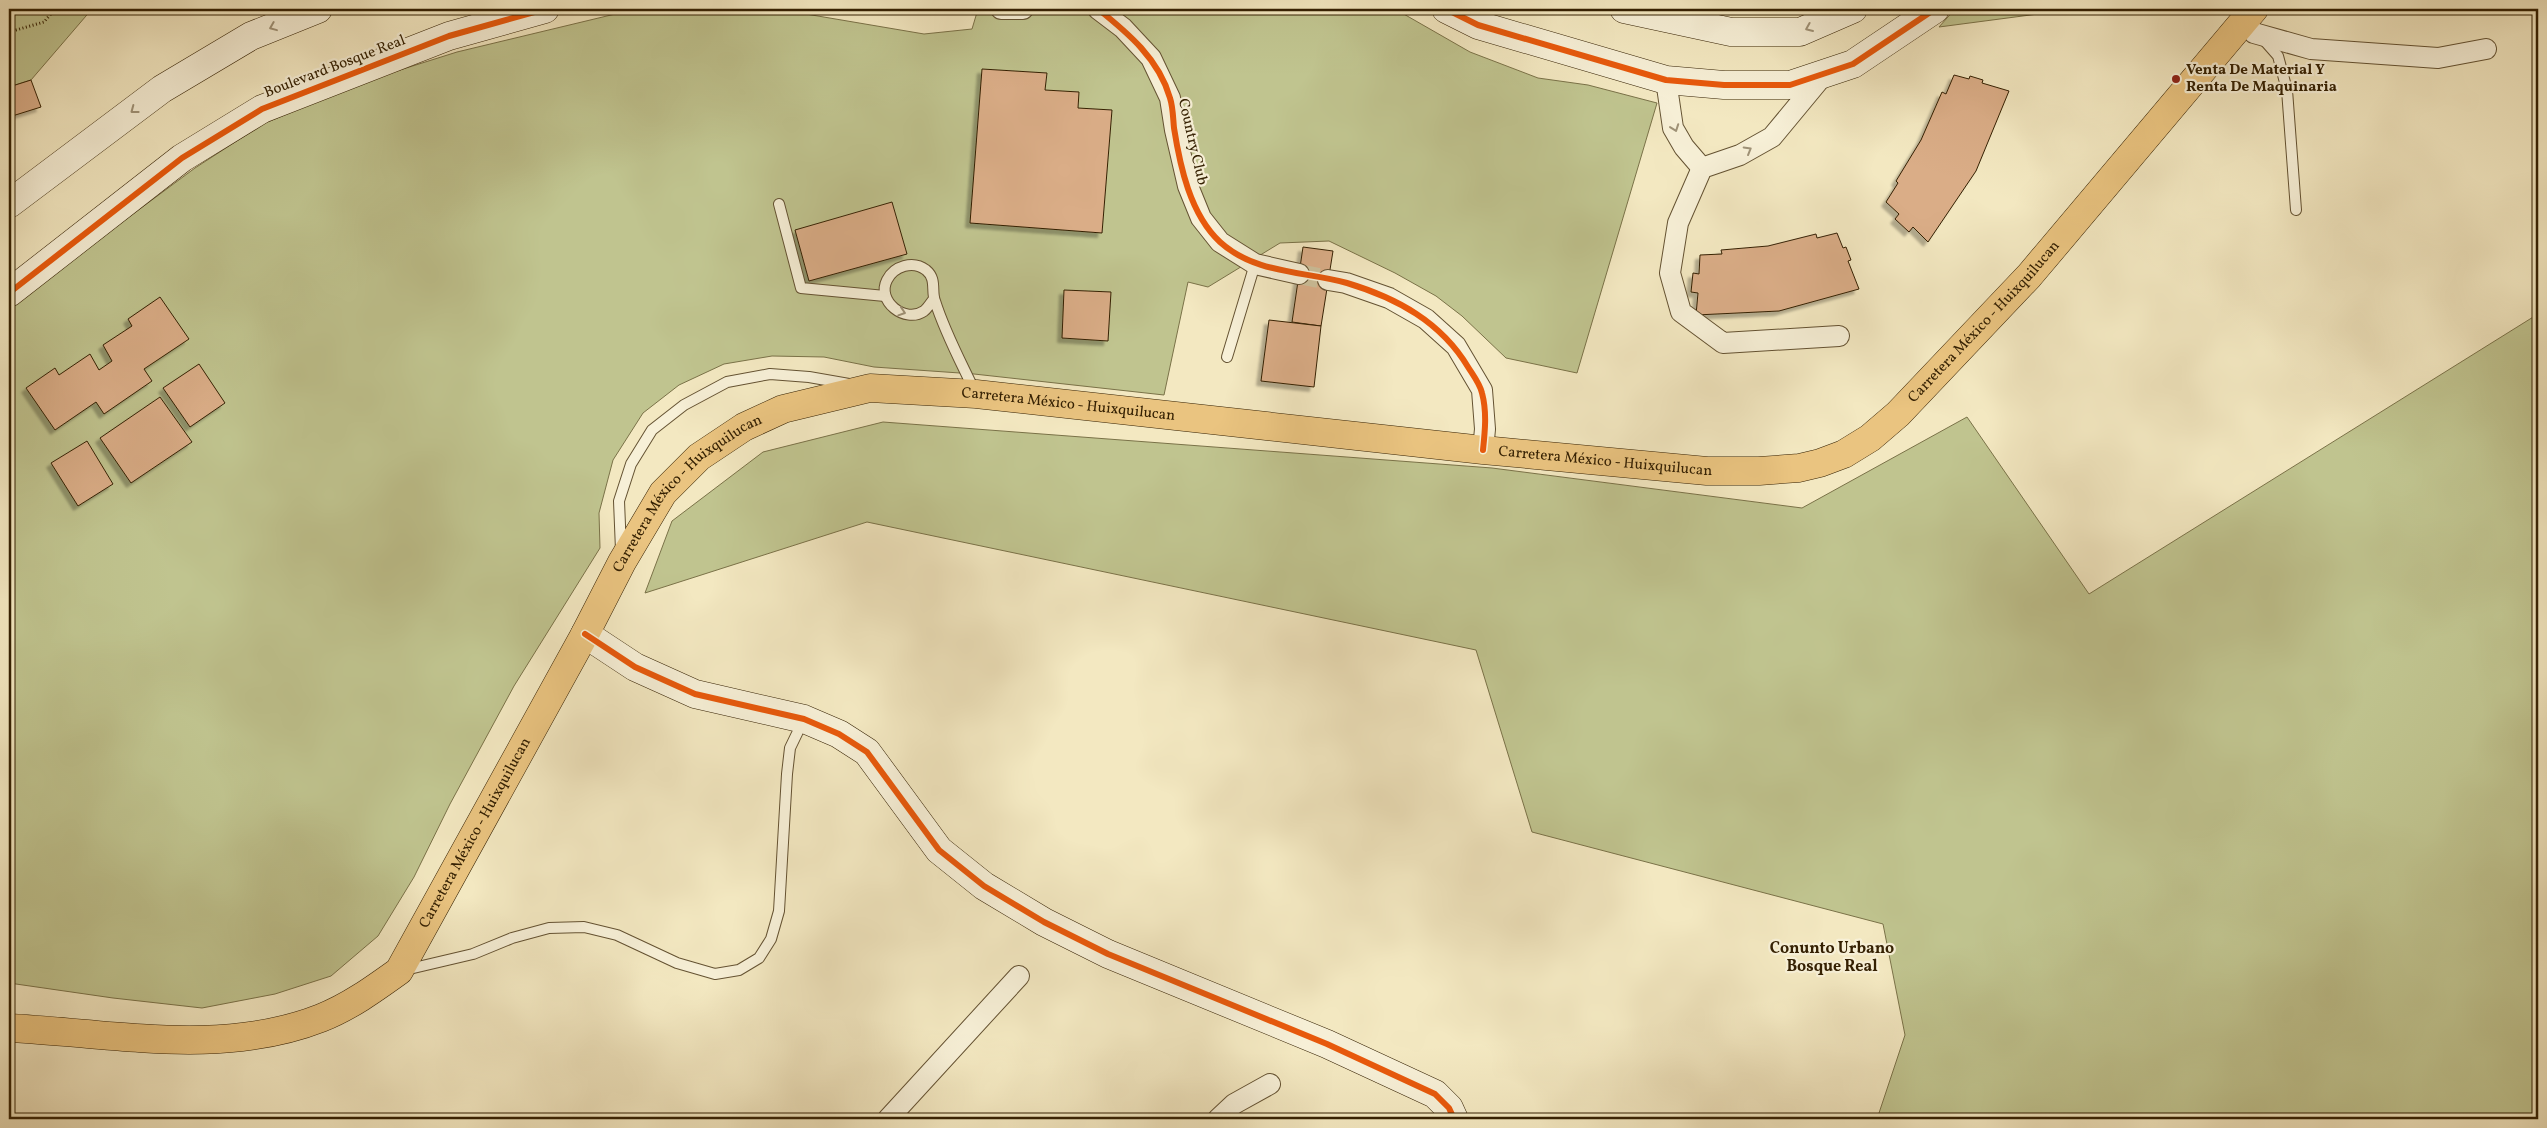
<svg xmlns="http://www.w3.org/2000/svg" width="2547" height="1128" font-family="Vollkorn,serif">
  <defs>
    <filter id="shadow"><feDropShadow dx="-4.5" dy="4.5" stdDeviation="1" flood-color="#0004"/></filter>
  </defs>
  <rect width="100%" height="100%" fill="#f3e8c1"/>
  <filter id="stains"><feTurbulence type="fractalNoise" baseFrequency=".004" numOctaves="4"/><feColorMatrix values="0 0 0 0 .2 0 0 0 0 .09 0 0 0 0 .02 0 0 0 .5 -.17"/></filter>
  <radialGradient id="worn" r=".72"><stop offset=".6" stop-color="#630" stop-opacity="0"/><stop offset="1" stop-color="#630" stop-opacity=".3"/></radialGradient>
  <g fill="#c0c48f" stroke="#7a7248">
    <polygon points="9,9 92,9 31,80 9,87"/>
    <polygon points="636,9 758,9 806,14 924,34 972,29 978,9 1395,9 1470,52 1538,78 1588,85 1657,103 1577,373 1506,358 1462,316 1436,296 1395,273 1329,241 1280,243 1208,287 1188,282 1164,395 974,374 874,367 824,357 772,356 724,364 679,385 643,413 613,460 599,513 600,548 514,686 450,804 414,877 378,936 331,976 275,994 202,1008 113,998 9,983 9,306 195,168 263,124 365,81 457,52"/>
    <polygon points="1955,9 2076,9 1939,27"/>
    <polygon points="2538,314 2538,1119 1877,1119 1905,1035 1883,924 1532,832 1476,650 867,522 645,593 672,521 763,452 883,422 1492,468 1802,508 1967,417 2089,594"/>
  </g>
  <g fill="#daad87" stroke="#342002" filter="url(#shadow)">
    <polygon points="982,69 1047,73 1045,90 1079,92 1078,108 1112,110 1102,233 970,223"/>
    <polygon points="1954,75 1969,79 1970,76 1983,80 1982,83 2009,91 1976,171 1928,242 1913,227 1909,232 1895,219 1899,214 1886,202 1898,183 1896,181 1921,140 1942,92 1946,94"/>
    <polygon points="31,80 41,107 9,117 9,87"/>
    <polygon points="892,202 907,254 809,281 795,230"/>
    <polygon points="1837,233 1843,248 1846,247 1851,260 1848,261 1859,289 1779,311 1696,315 1698,293 1691,292 1693,273 1699,274 1700,255 1722,254 1721,250 1768,246 1816,234 1817,238"/>
    <polygon points="1303,247 1333,251 1321,326 1292,322"/>
    <polygon points="1064,290 1111,292 1108,341 1062,338"/>
    <polygon points="160,297 189,339 144,369 152,381 104,414 96,402 55,430 26,388 55,368 59,375 90,354 99,370 112,361 103,345 132,326 128,319"/>
    <polygon points="1269,320 1321,326 1314,387 1261,381"/>
    <polygon points="199,364 225,403 190,427 163,388"/>
    <polygon points="160,397 192,442 131,483 100,438"/>
    <polygon points="87,441 113,484 78,506 51,463"/>
  </g>
  <g fill="none" stroke-linecap="round" stroke-linejoin="round">
    <polyline stroke="#cdc09b" stroke-width="20" stroke-dasharray="20 10" stroke-linecap="butt" points="1299,274 1328,280"/>
    <g stroke="#645232" stroke-width="12">
      <g id="lane">
        <polyline points="2263,39 2278,56 2287,90 2296,210"/>
        <polyline points="779,204 801,288 885,296"/>
        <path d="M934,299C931,302 928,308 924,311C905,324 876,301 887,280C894,266 913,260 926,270C937,279 931,291 935,301C945,333 961,362 975,392"/>
        <polyline points="1227,357 1255,264"/>
        <polyline points="621,550 619,501 631,464 652,430 684,405 727,382 770,374 809,377 849,384"/>
        <polyline points="405,970 473,954 512,938 549,928 584,927 617,935 677,963 715,974 739,970 759,958 771,939 779,911 787,774 790,748 803,721"/>
      </g>
    </g>
    <g stroke="#645232" stroke-width="22">
      <g id="street">
        <polyline points="1001,9 1023,9"/>
        <polyline points="1098,9 1123,28 1151,58 1170,98 1175,130 1188,186 1201,218 1220,242 1255,264 1299,274"/>
        <polyline points="2254,33 2311,49 2438,58 2486,49"/>
        <polyline points="1825,73 1772,137 1740,155 1702,168 1678,223 1670,273 1681,312 1723,343 1839,336"/>
        <polyline points="1666,80 1673,128 1684,147 1702,168"/>
        <polyline points="1328,280 1346,283 1389,298 1426,319 1456,346 1482,390 1485,429 1483,450"/>
        <polyline points="888,1119 1019,976"/>
        <polyline points="1218,1119 1234,1104 1270,1084"/>
      </g>
    </g>
    <g stroke="#342002" stroke-width="29">
      <g id="secondary">
        <polyline points="1446,9 1478,25 1666,80 1724,85 1790,85 1853,64 1935,9"/>
        <polyline points="1624,9 1731,32 1800,32 1853,9"/>
        <polyline points="9,204 162,89 251,36 318,9"/>
        <polyline points="9,293 182,158 262,109 449,36 545,9"/>
        <polyline points="585,634 635,667 695,694 804,719 839,734 867,752 939,850 984,886 1044,922 1108,954 1327,1044 1435,1094 1449,1108 1454,1119"/>
      </g>
    </g>
    <g stroke="#342002" stroke-width="29">
      <g id="primary">
        <path id="s1" d="M9,1028C112,1033 222,1057 321,1018C349,1007 374,989 399,971L585,634L622,562L663,493L699,457L744,427L783,409L870,388L976,394L1483,450L1707,471H1759L1799,468L1820,463L1844,454L1870,438L1898,414L2029,276L2254,9"/>
      </g>
    </g>
    <polyline stroke="#342002" stroke-width="3" stroke-dasharray="1 2.5" stroke-linecap="butt" points="9,32 44,22 55,9"/>
    <use href="#lane" stroke="#f7f0d7" stroke-width="10"/>
    <use href="#street" stroke="#f7f0d7" stroke-width="20"/>
    <use href="#secondary" stroke="#f7f0d7" stroke-width="28"/>
    <use href="#primary" stroke="#eac480" stroke-width="28"/>
    <g stroke="#f7f0d7" stroke-width="9">
      <g id="cycleway">
        <path d="M1098,9C1128,33 1159,59 1170,98C1173,107 1173,118 1174,128C1180,166 1190,214 1220,242C1255,274 1304,271 1347,283C1397,298 1441,322 1468,367C1473,375 1480,384 1482,393C1487,412 1485,431 1483,450"/>
        <polyline points="1446,9 1478,25 1666,80 1724,85 1790,85 1853,64 1935,9"/>
        <polyline points="9,293 182,158 262,109 449,36 545,9"/>
        <polyline points="585,634 635,667 695,694 804,719 839,734 867,752 939,850 984,886 1044,922 1108,954 1327,1044 1435,1094 1449,1108 1454,1119"/>
      </g>
    </g>
    <use href="#cycleway" stroke="#e8590c" stroke-width="6"/>
  </g>
  <defs><path id="oneway-chevron" d="M-2-3.5L2.5 0L-2 3.5" fill="none" stroke-width="1.6" stroke-linecap="round" stroke-linejoin="round" transform="scale(1.25)"/></defs>
  <g stroke="#9f9277">
    <use href="#oneway-chevron" transform="translate(273 27) rotate(158)"/>
    <use href="#oneway-chevron" transform="translate(1809 28) rotate(157)"/>
    <use href="#oneway-chevron" transform="translate(134 110) rotate(143)"/>
    <use href="#oneway-chevron" transform="translate(1675 128) rotate(70)"/>
    <use href="#oneway-chevron" transform="translate(1748 150) rotate(-30)"/>
    <use href="#oneway-chevron" transform="translate(902 312) rotate(18)"/>
  </g>
  <circle fill="#8f2418" stroke="#f7f0d7" stroke-width="2" cx="2176" cy="79" r="5"/>
  <g text-anchor="middle" dominant-baseline="central" stroke-width="4.5" stroke-linejoin="round" paint-order="stroke">
    <g font-size="15" fill="#342002" stroke="#f7f0d7">
      <text transform="translate(335 67) rotate(-21)">Boulevard Bosque Real</text>
      <text transform="translate(1192 142) rotate(77)">Country Club</text>
      <text stroke="none"><textPath href="#s1" startOffset="2364">Carretera México - Huixquilucan</textPath></text>
      <text stroke="none"><textPath href="#s1" startOffset="1389">Carretera México - Huixquilucan</textPath></text>
      <text stroke="none"><textPath href="#s1" startOffset="1929">Carretera México - Huixquilucan</textPath></text>
      <text stroke="none"><textPath href="#s1" startOffset="969">Carretera México - Huixquilucan</textPath></text>
      <text stroke="none"><textPath href="#s1" startOffset="564">Carretera México - Huixquilucan</textPath></text>
    </g>
    <g font-size="15" font-weight="bold" fill="#342002" stroke="#f7f0d7" text-anchor="start">
      <text x="2186" y="70">Venta De Material Y<tspan x="2186" dy="17">Renta De Maquinaria</tspan></text>
    </g>
    <g font-size="16" font-weight="bold" fill="#342002" stroke="#f7f0d7">
      <text x="1832" y="949">Conunto Urbano<tspan x="1832" dy="18">Bosque Real</tspan></text>
    </g>
  </g>
  <rect width="2547" height="1128" fill="none" stroke="#f3e8c1" stroke-width="30"/>
  <rect x="10" y="10" width="2527" height="1108" fill="none" stroke="#342002" stroke-width="2.5"/>
  <rect x="15" y="15" width="2517" height="1098" fill="none" stroke="#342002"/>
  <rect width="100%" height="100%" filter="url(#stains)"/>
  <rect width="100%" height="100%" fill="url(#worn)"/>
</svg>
